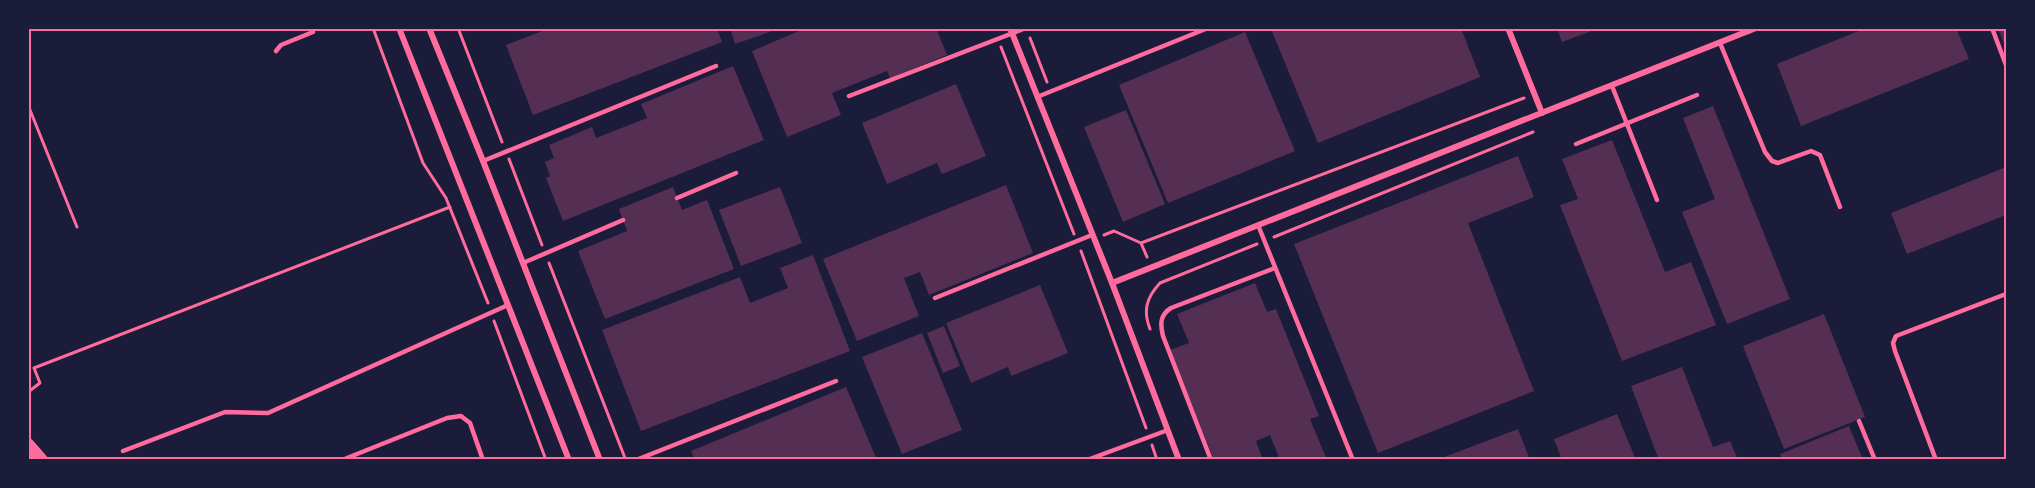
<svg xmlns="http://www.w3.org/2000/svg" width="2035" height="488" font-family="Poppins,sans-serif">
  <rect width="100%" height="100%" fill="#1b1b3a"/>
  <g fill="#542f53">
    <polygon points="550,28 717,28 722,42 533,115 506,45"/>
    <polygon points="730,28 778,28 778,29 735,44"/>
    <polygon points="806,28 936,28 947,55 890,78 887,71 832,93 841,115 787,137 752,51"/>
    <polygon points="1274,28 1461,28 1480,77 1318,143 1271,29"/>
    <polygon points="1557,28 1597,28 1597,29 1562,42"/>
    <polygon points="1866,28 1956,28 1969,59 1801,126 1777,64"/>
    <polygon points="1998,28 2006,28 2006,49"/>
    <polygon points="1245,32 1295,151 1168,203 1119,85"/>
    <polygon points="733,66 764,140 563,221 546,178 550,176 545,162 554,158 549,145 592,127 596,138 647,118 641,104"/>
    <polygon points="956,84 986,156 942,174 937,163 887,184 862,123"/>
    <polygon points="1713,106 1790,299 1727,324 1682,212 1715,199 1683,118"/>
    <polygon points="1126,110 1165,204 1123,222 1084,127"/>
    <polygon points="1612,140 1665,272 1691,262 1716,325 1622,361 1560,205 1578,199 1562,159"/>
    <polygon points="1518,156 1534,197 1468,223 1534,391 1378,453 1294,244"/>
    <polygon points="2006,167 2006,215 1907,254 1891,213"/>
    <polygon points="1006,185 1033,253 929,295 920,272 904,278 919,316 857,341 823,259"/>
    <polygon points="673,187 682,210 707,200 734,269 605,319 578,251 627,231 619,209"/>
    <polygon points="780,187 802,243 741,266 719,210"/>
    <polygon points="813,255 850,351 641,431 602,330 740,277 750,303 788,288 780,268"/>
    <polygon points="1255,283 1267,312 1276,309 1319,416 1310,419 1327,460 1280,460 1270,435 1256,441 1263,460 1214,460 1170,350 1189,343 1177,314"/>
    <polygon points="1040,285 1068,353 1011,376 1008,367 971,383 946,323"/>
    <polygon points="1824,314 1865,417 1784,449 1743,346"/>
    <polygon points="944,326 960,366 943,373 927,333"/>
    <polygon points="922,333 962,430 902,454 862,357"/>
    <polygon points="1682,367 1713,447 1730,441 1738,460 1659,460 1631,386"/>
    <polygon points="846,387 877,460 695,460 691,451"/>
    <polygon points="1617,414 1636,460 1562,460 1554,439"/>
    <polygon points="1849,426 1863,460 1782,460 1780,454"/>
    <polygon points="1518,429 1530,460 1439,460 1439,459"/>
  </g>
  <g fill="none" stroke-linecap="round" stroke-linejoin="round">
    <g stroke="#ff6b9d" stroke-width="3">
      <polyline points="373,28 423,163 446,198 488,303"/>
      <polyline points="458,28 502,142"/>
      <polyline points="1030,38 1047,82"/>
      <polyline points="1001,47 1074,234"/>
      <polyline points="28,105 77,227"/>
      <polyline points="509,159 542,245"/>
      <polyline points="1104,235 1114,231 1141,243 1524,98"/>
      <polyline points="1274,237 1533,132"/>
      <polyline points="1141,243 1147,257"/>
      <polyline points="1081,251 1146,428"/>
      <polyline points="549,263 625,458"/>
      <polyline points="494,321 546,460"/>
      <path d="M1150,329C1143,311 1146,298 1160,283L1257,244"/>
      <polyline points="28,392 40,383 34,368 450,207"/>
      <polyline points="1152,445 1157,460"/>
    </g>
    <g stroke="#ff6b9d" stroke-width="4.5">
      <polyline points="1992,28 2006,65"/>
      <polyline points="1720,43 1765,152 1772,161 1778,163 1811,151 1820,155 1840,207"/>
      <polyline points="276,51 281,45 313,32"/>
      <polyline points="1612,86 1657,200"/>
      <polyline points="849,96 1026,28"/>
      <polyline points="1037,97 1208,28"/>
      <polyline points="1576,144 1697,95"/>
      <polyline points="483,161 716,66"/>
      <polyline points="677,198 736,173"/>
      <polyline points="1258,225 1353,460"/>
      <polyline points="523,263 623,220"/>
      <polyline points="935,298 1092,235"/>
      <polyline points="1859,421 1875,460"/>
      <polyline points="123,451 225,412 268,413 508,305"/>
      <polyline points="342,460 447,418 461,416 470,423 483,460"/>
      <polyline points="636,460 836,381"/>
      <polyline points="1087,460 1168,430"/>
      <path d="M1211,460L1163,336C1160,324 1160,315 1171,308L1275,268"/>
      <polyline points="1936,460 1895,351 1893,343 1896,336 2006,294"/>
    </g>
    <g stroke="#ff6b9d" stroke-width="6">
      <polyline points="399,28 569,460"/>
      <polyline points="429,28 483,161 600,460"/>
      <polyline points="1010,28 1112,283 1179,460"/>
      <polyline points="1508,28 1542,113"/>
      <polyline points="1112,283 1756,28"/>
    </g>
    <polyline stroke="#ff6b9d" stroke-width="12" points="28,444 42,460"/>
  </g>
  <rect width="2035" height="488" fill="none" stroke="#1b1b3a" stroke-width="60"/>
  <rect x="30" y="30" width="1975" height="428" fill="none" stroke="#ff6b9d" stroke-width="2"/>
</svg>
